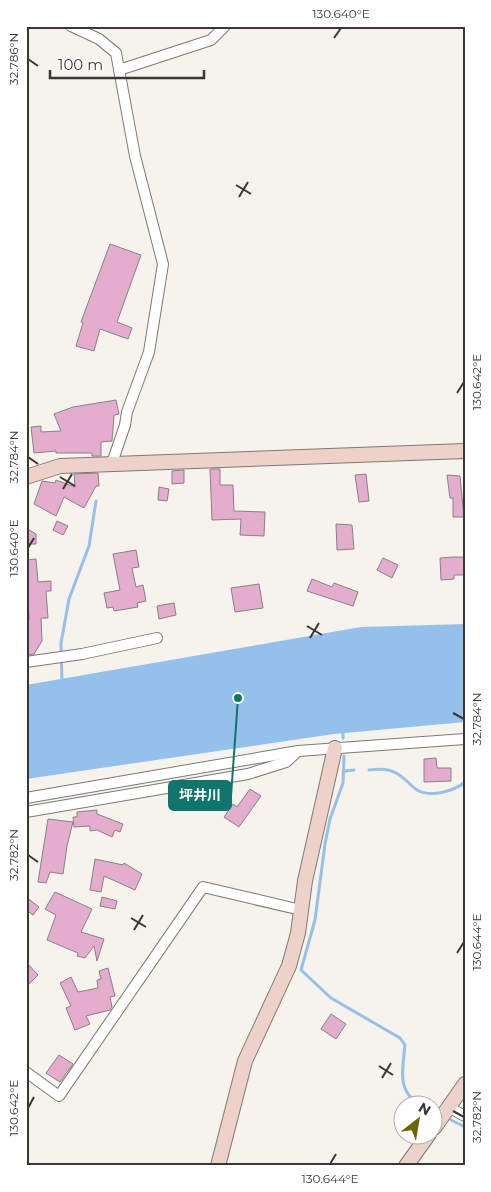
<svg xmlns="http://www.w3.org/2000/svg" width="491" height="1192" font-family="Montserrat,'Noto Sans JP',sans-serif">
  <rect width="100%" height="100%" fill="#f6f3ed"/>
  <polygon fill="#93c1ec" points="465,624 465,722 334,734 26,779 26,685 361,627"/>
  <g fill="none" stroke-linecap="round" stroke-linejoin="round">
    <g stroke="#93c1ec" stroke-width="3">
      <polyline points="62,683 61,643 69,599 89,546 96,501"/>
      <polyline points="343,729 343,738"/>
      <path d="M344,756L343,783L330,819L325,844L315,920L301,970L331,998L400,1038L405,1045C403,1068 396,1092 420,1104"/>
      <path d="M369,770C378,769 387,768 396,773C404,777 410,785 417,790C431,798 454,791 465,782"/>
      <polyline points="345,771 354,770"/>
      <polyline points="434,1111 434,1112"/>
      <polyline points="451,1120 465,1127"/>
    </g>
  </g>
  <g fill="#e5adcd" stroke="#888185">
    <polygon points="110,244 141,255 117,322 132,328 128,339 100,329 94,351 76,346 83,323 81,322"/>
    <polygon points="116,400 119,414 114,415 112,441 101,442 101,456 92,456 92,453 56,453 56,451 34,453 31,427 41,426 41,432 61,431 54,414 73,407"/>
    <polygon points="210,469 220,469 220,485 233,485 234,511 265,512 264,536 240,535 241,519 212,520"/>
    <polygon points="184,470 184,483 172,484 172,471"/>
    <polygon points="98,473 99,486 96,486 84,508 64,497 56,516 34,504 42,481 55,483 56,480 75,487 74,474"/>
    <polygon points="366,474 369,501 359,502 355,475"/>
    <polygon points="447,475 460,476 464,517 453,517 453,498 450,498"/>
    <polygon points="159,487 169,489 167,501 158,500"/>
    <polygon points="57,521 68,526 63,535 53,530"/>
    <polygon points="336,524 352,525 354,549 337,550"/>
    <polygon points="26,528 36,534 36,544 26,544"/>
    <polygon points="136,550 139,567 132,568 136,587 143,585 146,601 137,603 138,607 114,611 113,607 107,608 104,593 120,590 113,554"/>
    <polygon points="453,557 465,557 465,575 454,575 454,579 441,580 440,558"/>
    <polygon points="383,558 398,565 392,578 377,570"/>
    <polygon points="36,559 38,582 51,581 51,591 46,591 48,618 41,618 42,641 34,654 26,655 26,620 29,620 26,560"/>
    <polygon points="312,579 332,587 334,583 358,592 353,606 307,591"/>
    <polygon points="259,584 263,608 235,612 231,588"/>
    <polygon points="174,603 176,615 159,619 157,606"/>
    <polygon points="436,758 437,768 451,768 451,781 424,782 424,759"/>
    <polygon points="250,789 261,796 239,827 224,817 233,804 237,807"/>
    <polygon points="97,810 97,814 123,824 120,832 115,830 112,837 97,830 90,831 90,826 74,827 73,817 77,817 77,812"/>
    <polygon points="48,819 73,822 67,846 63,874 50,872 46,883 38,882"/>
    <polygon points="95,859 123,865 124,863 142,874 135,890 104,876 101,892 90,890"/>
    <polygon points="55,892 92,909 81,932 104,939 97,961 94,946 85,958 77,956 78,953 47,940 56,915 45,909"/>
    <polygon points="26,897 39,907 33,915 26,910"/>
    <polygon points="102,897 117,901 115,909 100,906"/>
    <polygon points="26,962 38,975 26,987"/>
    <polygon points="108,968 115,996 110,997 112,1007 110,1010 86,1016 90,1024 75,1030 66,1008 71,1006 60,983 71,977 78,992 98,988 97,980 101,979 99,971"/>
    <polygon points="331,1014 346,1024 336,1039 321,1029"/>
    <polygon points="59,1055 73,1064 60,1082 46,1073"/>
  </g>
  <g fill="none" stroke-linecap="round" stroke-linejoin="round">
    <g stroke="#7d7a74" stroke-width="12">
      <g id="street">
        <polyline points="71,26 99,39 116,53 135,156 163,264 149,352 127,412 125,425 112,463"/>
        <polyline points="119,70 211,40 225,26"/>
        <polyline points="26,662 82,654 157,638"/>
        <polyline points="26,798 298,751 465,739"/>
        <polyline points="26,812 248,774 286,762 298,751"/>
        <polyline points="26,1072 59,1096 203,887 301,910"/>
        <polyline points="448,1107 465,1116"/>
      </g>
    </g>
    <g stroke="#7d7a74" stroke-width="16">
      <g id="secondary">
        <polyline points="26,477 60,466 465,451"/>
        <polyline points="434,1128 465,1084"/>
        <polyline points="218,1166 245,1061 289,966 298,933 305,881 335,748"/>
        <polyline points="406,1166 429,1134"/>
      </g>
    </g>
    <use href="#street" stroke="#fff" stroke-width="10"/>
    <use href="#secondary" stroke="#eed2c9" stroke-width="14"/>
  </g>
  <path fill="none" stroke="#383734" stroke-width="2" d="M334,38L341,28M28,59L38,66M236,185L251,194M239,197L248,182M457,393L464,382M28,457L38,464M60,477L75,486M63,489L72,474M28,548L34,538M307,626L322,635M310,638L319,623M453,713L464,719M28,855L38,862M131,918L146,927M134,930L143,915M457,953L464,942M379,1066L393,1075M382,1078L391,1063M28,1108L34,1097M453,1111L464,1117M330,1164L336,1154"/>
  <path fill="none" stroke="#0f766e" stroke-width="2" d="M238 698L231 796"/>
  <circle fill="#0f766e" stroke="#fff" stroke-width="2" cx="238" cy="698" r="5"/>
  <rect fill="#0f766e" stroke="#0f766e" stroke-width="2" x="169" y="781" width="62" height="29" rx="5"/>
  <g font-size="14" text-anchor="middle" font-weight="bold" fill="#fff">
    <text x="200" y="800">坪井川</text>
  </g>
  <rect width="491" height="1192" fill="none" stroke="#ffffff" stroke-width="55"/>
  <g transform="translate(418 1120) rotate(31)"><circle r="24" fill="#ffffff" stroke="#afafae"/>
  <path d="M0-4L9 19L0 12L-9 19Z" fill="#6c6800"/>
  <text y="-8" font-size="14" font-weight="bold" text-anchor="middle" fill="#383734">N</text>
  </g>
  <path d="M50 70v8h154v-8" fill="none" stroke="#383734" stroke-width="2.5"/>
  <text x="58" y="70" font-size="15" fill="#383734" stroke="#ffffff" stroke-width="4" paint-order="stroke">100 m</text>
  <rect x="28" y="28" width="436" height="1136" fill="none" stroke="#383734" stroke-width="2"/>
  <g font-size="12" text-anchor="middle" fill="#383734">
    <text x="341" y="18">130.640°E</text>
    <text transform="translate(14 59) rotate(-90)" y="4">32.786°N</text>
    <text transform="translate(477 382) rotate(-90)" y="4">130.642°E</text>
    <text transform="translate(14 457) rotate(-90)" y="4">32.784°N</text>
    <text transform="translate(14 548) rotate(-90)" y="4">130.640°E</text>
    <text transform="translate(477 719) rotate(-90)" y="4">32.784°N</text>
    <text transform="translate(14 855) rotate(-90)" y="4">32.782°N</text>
    <text transform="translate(477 942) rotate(-90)" y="4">130.644°E</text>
    <text transform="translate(14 1108) rotate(-90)" y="4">130.642°E</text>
    <text transform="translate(477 1117) rotate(-90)" y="4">32.782°N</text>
    <text x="330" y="1183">130.644°E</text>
  </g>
</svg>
